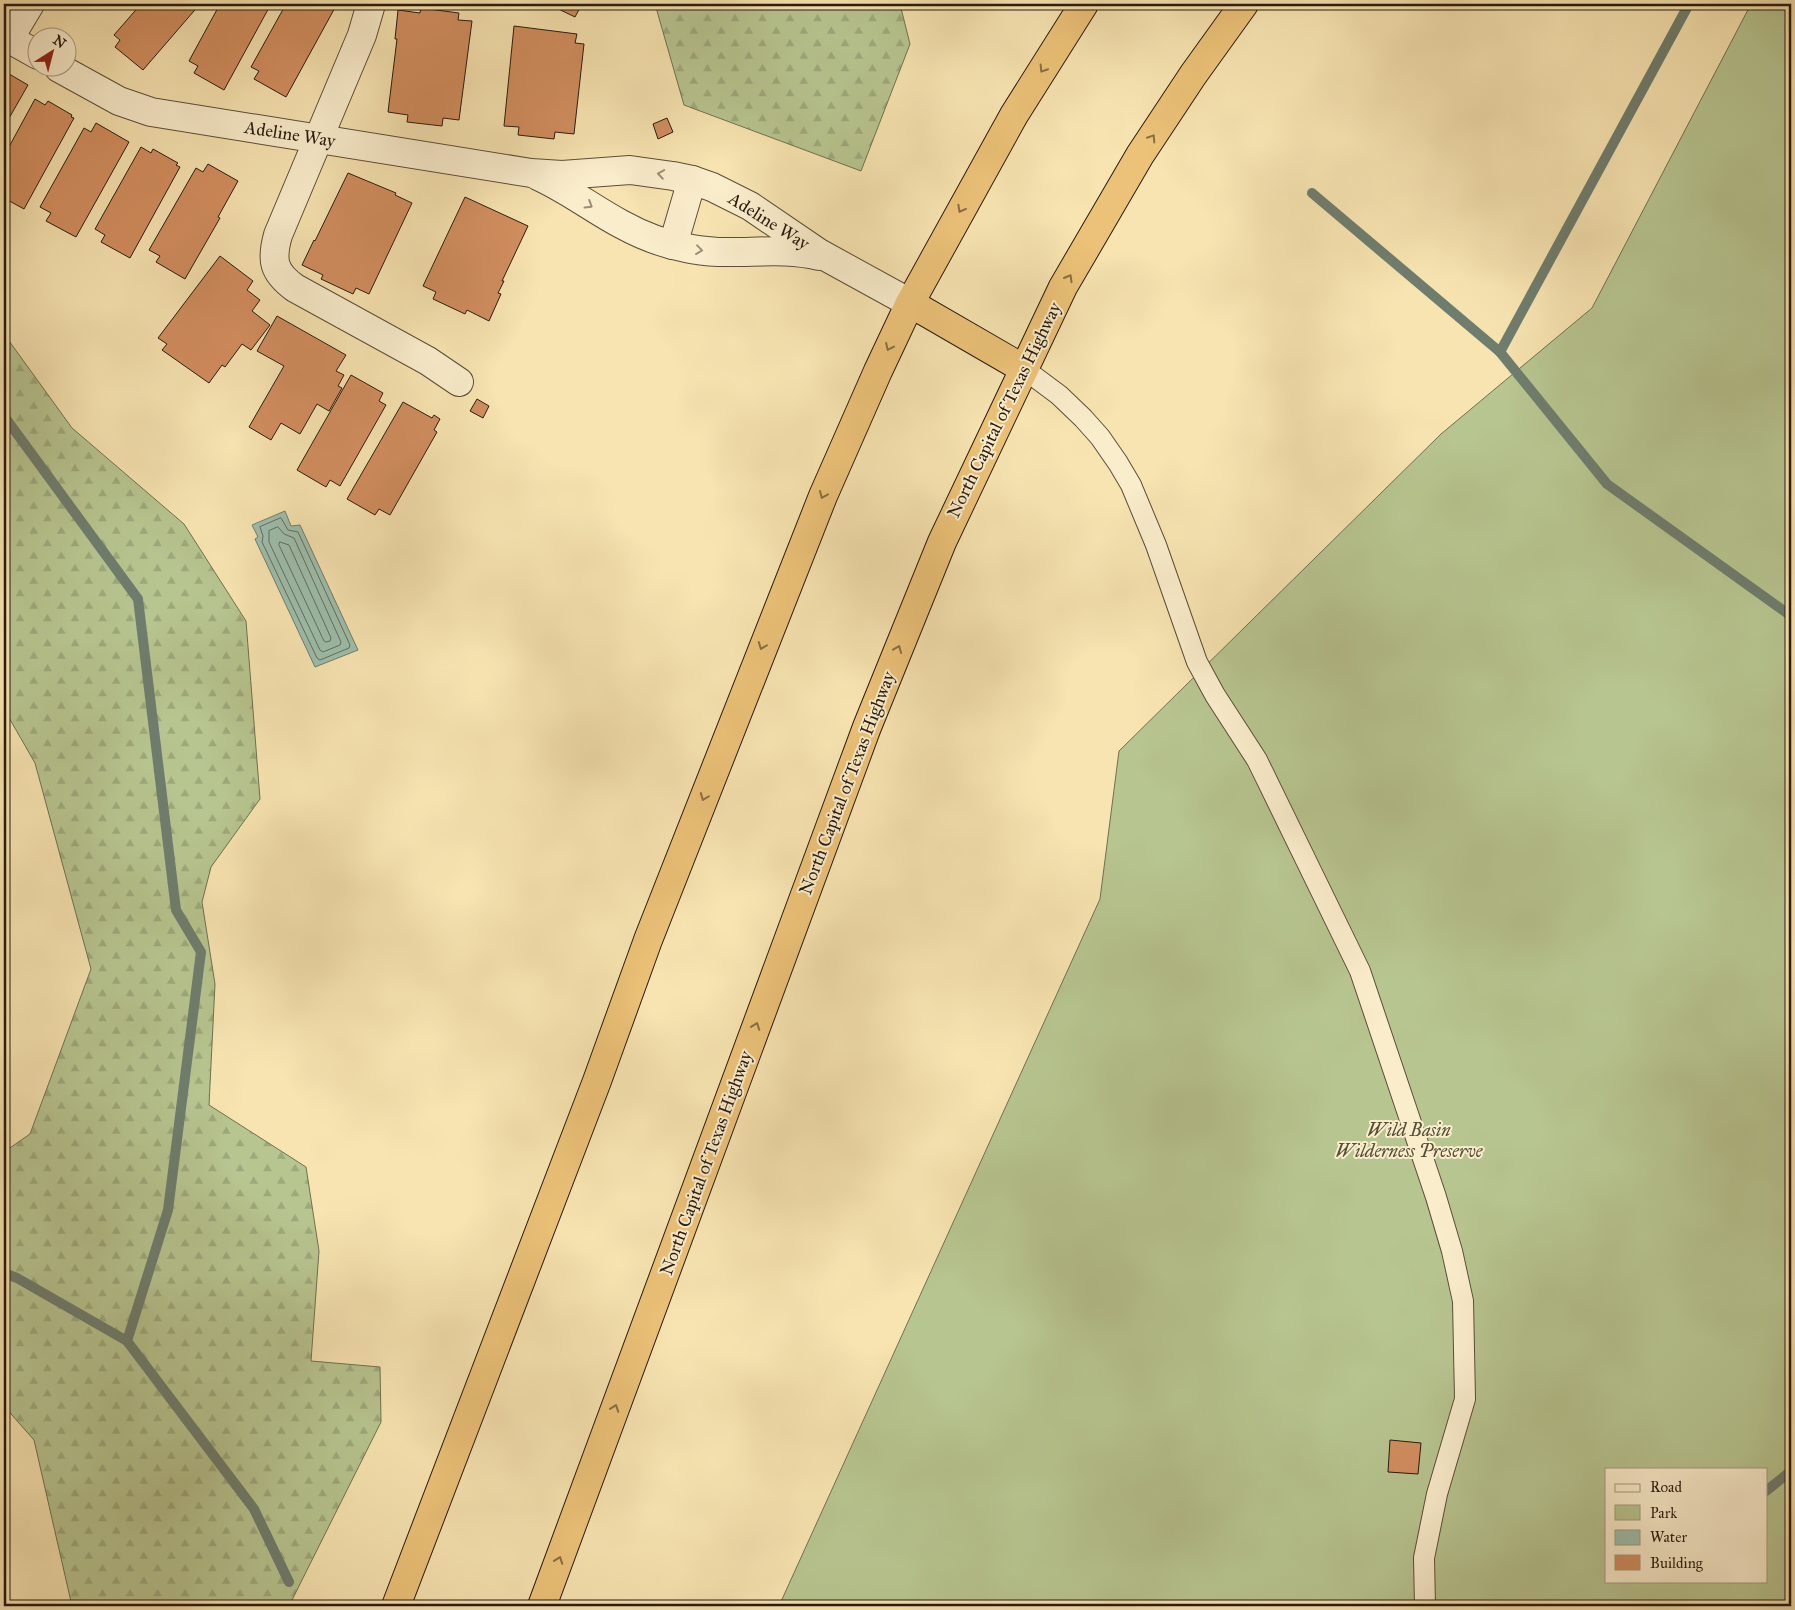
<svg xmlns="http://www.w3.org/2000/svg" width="1795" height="1610" font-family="'IM FELL Great Primer',serif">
  <defs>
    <pattern id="forest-firs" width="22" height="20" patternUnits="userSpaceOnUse" patternTransform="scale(1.25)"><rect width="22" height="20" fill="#b7c590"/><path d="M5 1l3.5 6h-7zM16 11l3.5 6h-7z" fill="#9da97b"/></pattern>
  </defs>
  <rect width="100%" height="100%" fill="#f7e4b1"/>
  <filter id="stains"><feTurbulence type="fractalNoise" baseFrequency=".004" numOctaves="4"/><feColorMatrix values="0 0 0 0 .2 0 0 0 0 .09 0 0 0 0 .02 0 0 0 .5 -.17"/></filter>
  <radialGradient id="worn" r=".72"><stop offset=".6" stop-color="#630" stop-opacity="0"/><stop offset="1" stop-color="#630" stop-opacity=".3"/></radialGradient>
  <g fill="url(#forest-firs)" stroke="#707050">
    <polygon points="655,4 900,4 910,44 861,171 684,105"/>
    <polygon points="4,334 72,428 184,524 246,621 260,799 211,867 202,902 215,984 209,1105 306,1167 319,1251 311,1361 380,1367 381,1422 289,1606 72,1606 34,1440 4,1406 4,1152 30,1134 91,969 35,763 4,709"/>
  </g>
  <path fill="#b7c590" stroke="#707050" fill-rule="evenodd" d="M1751,4H1791V1606H779L1100,899L1119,751L1441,434L1592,308ZM1606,1469H1766V1581H1606Z"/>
  <polygon fill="#9dbfad" stroke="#6f7d6e" points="285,511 291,526 300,525 358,650 315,667 255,539 258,537 252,525"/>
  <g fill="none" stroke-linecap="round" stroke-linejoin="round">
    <g stroke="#636d5e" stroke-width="1">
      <polygon points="281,518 288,530 298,532 350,645 349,648 320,660 317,658 262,542 263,536 260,527"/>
      <polygon points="278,527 284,534 294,538 341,642 340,645 323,652 320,650 269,542 269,531"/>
      <polygon points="280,542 289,545 331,638 330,641 326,642 324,641 279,545"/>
    </g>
    <g stroke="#6f7d6e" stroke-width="10">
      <polyline points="1689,4 1500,352 1607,484 1791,616"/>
      <polyline points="1312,193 1500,352"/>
      <polyline points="4,416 138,599 176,910 201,952 168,1210 127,1341 254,1509 289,1582"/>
      <polyline points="4,1273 17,1278 127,1341"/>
      <polyline points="1766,1491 1791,1471"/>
    </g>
  </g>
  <g fill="#d28e5f" stroke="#291b0f">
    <polygon points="141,4 200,4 143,70 115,47 120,40 114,35"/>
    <polygon points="220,4 271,4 224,90 194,73 198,66 189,61"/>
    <polygon points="286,4 337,4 286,97 254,79 259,71 251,67"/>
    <polygon points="548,4 582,4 575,17"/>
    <polygon points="421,8 459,13 458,20 472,21 459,120 443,118 442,126 407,122 408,115 388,112 397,39 395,39 398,10 420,13"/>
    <polygon points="514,26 577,34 575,43 584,44 574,134 555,132 554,139 518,135 519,127 504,126"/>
    <polygon points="4,71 28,85 4,127"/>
    <polygon points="35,99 45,105 48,101 72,115 71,117 74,118 24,209 4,198 4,156"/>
    <polygon points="667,118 673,132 658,139 653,124"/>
    <polygon points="96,123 129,142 76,237 46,221 51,213 40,207 84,128 91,132"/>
    <polygon points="141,147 151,153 153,149 178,163 176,165 180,167 130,258 101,242 105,235 95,229"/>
    <polygon points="208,164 238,181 218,217 220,218 185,279 156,262 160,256 149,250 196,168 203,172"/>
    <polygon points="348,173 396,193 395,195 412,203 369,294 356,288 353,294 321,279 323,275 302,265 314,240 315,241"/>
    <polygon points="465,197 528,226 502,281 504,281 498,293 501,294 489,321 467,310 465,314 433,299 436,292 423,286"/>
    <polygon points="220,256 253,281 247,290 260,300 252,311 270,325 251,350 242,344 225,367 222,365 209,383 162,350 167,344 158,338"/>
    <polygon points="277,316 346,355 336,371 344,375 338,386 342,388 329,411 317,404 300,434 281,423 271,440 249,427 284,366 257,351"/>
    <polygon points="351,375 383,393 379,401 386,405 340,486 330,480 326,487 297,470"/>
    <polygon points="477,399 489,406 483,418 470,411"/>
    <polygon points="403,402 432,418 434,415 440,419 434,430 437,432 390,515 379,509 375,515 347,499"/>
    <polygon points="1390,1440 1421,1443 1418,1474 1388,1472"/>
  </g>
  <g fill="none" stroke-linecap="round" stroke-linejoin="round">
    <g stroke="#5c4d38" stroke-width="22">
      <polyline id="service" points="1024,369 1059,395 1083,418 1100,437 1118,463 1131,485 1156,545 1197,662 1215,695 1257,760 1360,971 1436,1197 1452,1251 1463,1301 1465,1399 1437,1494 1424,1558 1425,1606"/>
    </g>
    <g stroke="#5c4d38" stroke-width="30">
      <g id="minor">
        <path d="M371,4L362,35L278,235C271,260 273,272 295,288L428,361L459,382"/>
        <polyline points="4,36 38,55"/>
        <polyline points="9,39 30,4"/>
        <polyline points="59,68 119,101 151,112 531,173 562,175 630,170 673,176 692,180 712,187 750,206 819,253 910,303"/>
        <path d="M538,176C567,189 593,209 621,224C641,235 664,244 686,248C730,258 775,245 819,256"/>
        <polyline points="673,245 692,180"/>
      </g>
    </g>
    <g stroke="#291b0f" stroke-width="30">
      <g id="trunk">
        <polyline points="910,303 1024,369"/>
        <polyline points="396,1606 597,1081 648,940 823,496 878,371 910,303 1014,115 1084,4"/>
        <polyline points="542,1606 867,727 942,542 1063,287 1140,155 1193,75 1244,4"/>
      </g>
    </g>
    <use href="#service" stroke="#faedcc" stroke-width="20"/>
    <use href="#minor" stroke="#faedcc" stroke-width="28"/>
    <use href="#trunk" stroke="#ecc278" stroke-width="28"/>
  </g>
  <defs><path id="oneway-chevron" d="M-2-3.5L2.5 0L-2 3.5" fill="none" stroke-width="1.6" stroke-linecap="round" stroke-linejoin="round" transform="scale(1.25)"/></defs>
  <g stroke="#8a6e44">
    <use href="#oneway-chevron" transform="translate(1043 69) rotate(122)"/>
    <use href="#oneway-chevron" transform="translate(1152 138) rotate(-57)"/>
    <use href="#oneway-chevron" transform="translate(961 209) rotate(119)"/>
    <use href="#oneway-chevron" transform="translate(1069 278) rotate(-60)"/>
    <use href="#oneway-chevron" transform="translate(889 347) rotate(115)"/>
    <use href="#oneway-chevron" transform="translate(823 495) rotate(113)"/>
    <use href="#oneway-chevron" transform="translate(762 646) rotate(111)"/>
    <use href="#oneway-chevron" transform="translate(898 649) rotate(-68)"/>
    <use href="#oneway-chevron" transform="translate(704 797) rotate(111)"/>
    <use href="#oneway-chevron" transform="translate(756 1026) rotate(-70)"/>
    <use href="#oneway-chevron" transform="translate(615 1408) rotate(-70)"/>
    <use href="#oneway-chevron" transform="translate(559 1560) rotate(-70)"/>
  </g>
  <g stroke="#9c8e77">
    <use href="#oneway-chevron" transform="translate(661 174) rotate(-171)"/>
    <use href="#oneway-chevron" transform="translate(589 205) rotate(32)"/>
    <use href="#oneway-chevron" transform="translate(699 250) rotate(7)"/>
  </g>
  <g text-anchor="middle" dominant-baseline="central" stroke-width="4" stroke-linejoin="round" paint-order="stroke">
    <g font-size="18" fill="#291b0f" stroke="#faedcc">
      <text transform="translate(290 134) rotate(9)">Adeline Way</text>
      <text transform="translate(769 221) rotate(32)">Adeline Way</text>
      <text transform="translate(1004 410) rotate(-64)">North Capital of Texas Highway</text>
      <text transform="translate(847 783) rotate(-69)">North Capital of Texas Highway</text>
      <text transform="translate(706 1163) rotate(-70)">North Capital of Texas Highway</text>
    </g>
    <g font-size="18" font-style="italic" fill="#544e36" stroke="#faedcc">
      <text x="1409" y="1130">Wild Basin<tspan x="1409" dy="21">Wilderness Preserve</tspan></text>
    </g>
  </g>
  <rect width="1795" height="1610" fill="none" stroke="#f7e4b1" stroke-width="20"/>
  <rect x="5" y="5" width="1785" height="1600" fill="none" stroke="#291b0f" stroke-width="2.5"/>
  <rect x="10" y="10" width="1775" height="1590" fill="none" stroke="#291b0f"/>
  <rect x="1605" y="1468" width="162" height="115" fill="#faedcc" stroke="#a69980"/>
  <rect x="1615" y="1484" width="25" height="8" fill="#faedcc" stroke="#a69980"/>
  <text x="1650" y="1492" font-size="15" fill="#291b0f">Road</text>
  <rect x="1615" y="1505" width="25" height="15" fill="#b7c590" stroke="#a69980"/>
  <text x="1650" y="1518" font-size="15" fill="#291b0f">Park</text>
  <rect x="1615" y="1530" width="25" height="15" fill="#9dbfad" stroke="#a69980"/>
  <text x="1650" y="1542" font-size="15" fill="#291b0f">Water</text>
  <rect x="1615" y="1555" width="25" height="15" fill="#d28e5f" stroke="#a69980"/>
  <text x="1650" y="1568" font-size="15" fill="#291b0f">Building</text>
  <g transform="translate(52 52) rotate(36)"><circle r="24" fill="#faedcc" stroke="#a69980"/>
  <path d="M0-4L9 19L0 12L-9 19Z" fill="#8f2418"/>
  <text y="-8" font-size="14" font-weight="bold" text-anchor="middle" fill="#291b0f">N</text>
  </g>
  <rect width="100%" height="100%" filter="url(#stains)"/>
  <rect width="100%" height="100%" fill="url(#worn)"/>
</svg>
